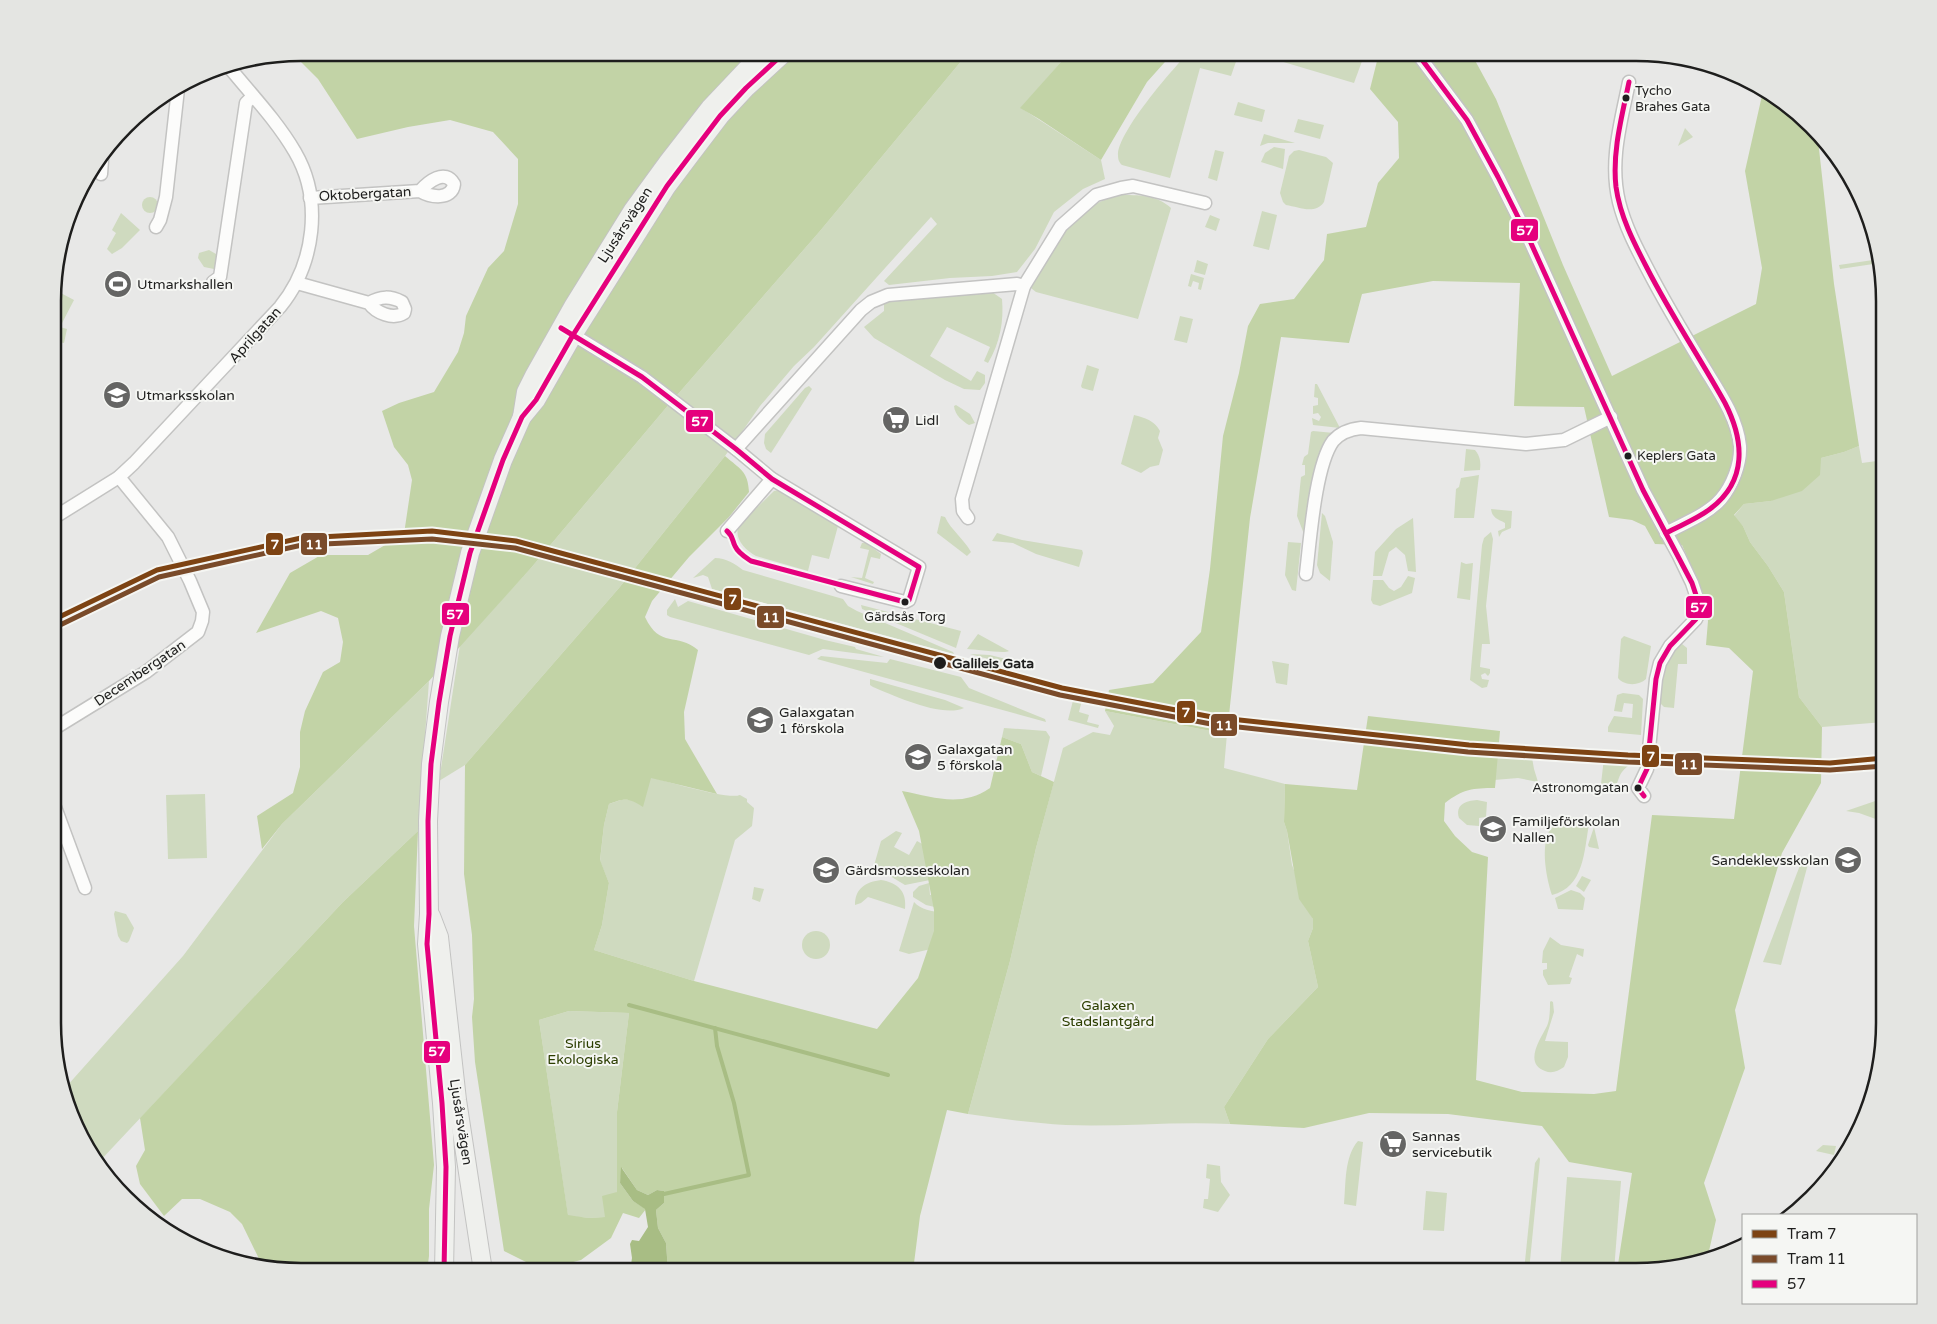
<svg xmlns="http://www.w3.org/2000/svg" width="1937" height="1324" font-family="'Varela Round',sans-serif">
  <rect width="100%" height="100%" fill="#e8e8e7"/>
  <g fill="#cfdabf">
    <polygon points="968,53 1069,53 1021,108 1101,160 1105,179 1083,189 1054,212 1035,249 1017,272 992,276 950,278 889,285 884,281 937,224 931,217 814,347 794,366 760,406 725,456 619,588 465,765 439,781 460,645 531,568 665,409 820,231"/>
    <path d="M1188,53H1239L1231,76L1200,68L1170,178L1122,165C1119,162 1118,160 1118,155C1118,132 1171,71 1188,53Z"/>
    <polygon points="1253,53 1365,53 1354,83"/>
    <polygon points="1238,102 1265,110 1262,122 1234,115"/>
    <polygon points="1298,119 1324,125 1320,139 1294,132"/>
    <polygon points="1685,128 1693,137 1678,146"/>
    <polygon points="1264,134 1295,143 1268,143 1260,146"/>
    <polygon points="1274,147 1285,149 1283,169 1261,162 1265,153"/>
    <polygon points="1215,150 1224,152 1217,181 1208,178"/>
    <path d="M1299,150L1326,157L1333,163L1324,202C1315,215 1299,207 1286,205L1283,202L1280,193L1289,156L1294,151Z"/>
    <path d="M1116,195C1136,195 1156,194 1171,208L1138,319L1036,292L1031,288L1067,228L1088,207Z"/>
    <circle cx="150" cy="205" r="8"/>
    <polygon points="1262,211 1277,215 1269,250 1253,246"/>
    <polygon points="121,213 140,230 122,248 112,254 107,249 116,233 112,230"/>
    <polygon points="1210,215 1220,219 1216,231 1205,227"/>
    <polygon points="209,250 216,254 220,260 214,269 204,267 198,258 199,253"/>
    <polygon points="1880,259 1880,263 1840,269 1839,265"/>
    <polygon points="1197,260 1208,264 1205,275 1194,272"/>
    <polygon points="1191,274 1204,278 1201,290 1198,289 1199,283 1193,281 1191,287 1188,286"/>
    <polygon points="55,290 74,300 60,327 67,329 64,343 55,341 55,327 60,327 55,324"/>
    <path d="M992,292L1002,299C1004,321 1000,343 988,363L984,361L990,347L947,327L930,356L971,381L977,371L985,375V383L980,390L964,389L945,380L874,338L864,327L884,311V301Z"/>
    <polygon points="1180,316 1193,319 1187,343 1174,340"/>
    <polygon points="1087,365 1099,369 1093,391 1082,388 1081,386"/>
    <polygon points="1315,384 1317,384 1340,428 1313,425 1312,418 1319,421 1321,417 1318,413 1313,414 1313,406 1318,405 1318,398 1314,397"/>
    <polygon points="809,386 812,389 771,453 766,449 764,443 765,434 805,388"/>
    <path d="M956,405L970,414L975,423L969,425C962,421 955,415 954,406Z"/>
    <path d="M1134,415C1145,418 1154,420 1160,431L1158,438L1163,450L1159,465L1150,467L1141,473L1121,464Z"/>
    <path d="M1313,431L1334,433C1307,459 1312,500 1304,534L1297,516L1301,477L1305,475V465H1302L1304,457L1308,454L1311,432Z"/>
    <polygon points="1859,446 1862,463 1884,460 1884,722 1822,727 1799,697 1784,592 1768,566 1750,542 1743,526 1734,516 1744,504 1771,501 1821,458 1844,452"/>
    <path d="M1466,449L1475,450C1480,456 1481,462 1480,470L1464,471Z"/>
    <polygon points="1479,475 1474,518 1454,518 1456,489 1459,487 1461,478"/>
    <path d="M779,490L838,526L829,559L812,555L808,571L756,556C745,550 733,538 739,525L774,491Z"/>
    <path d="M1491,509L1512,511L1511,528L1502,532L1499,537L1498,531L1505,528V523C1498,519 1492,518 1491,509Z"/>
    <polygon points="1322,513 1325,516 1333,542 1330,581 1320,573 1317,565"/>
    <path d="M941,516L945,517C951,530 964,539 971,552L967,556L937,533Z"/>
    <polygon points="1413,518 1416,572 1408,571 1405,555 1396,547 1389,552 1382,576 1373,576 1375,552 1396,529"/>
    <polygon points="1491,532 1493,539 1486,606 1490,644 1482,644 1480,667 1490,669 1490,673 1488,676 1485,673 1481,675 1482,679 1489,680 1487,687 1482,688 1470,680 1482,545 1484,538"/>
    <polygon points="997,533 1022,540 1082,550 1083,553 1079,567 1036,554 1013,543 992,541"/>
    <polygon points="1288,542 1301,543 1296,591 1292,590 1285,575"/>
    <polygon points="862,543 866,543 881,554 880,559 871,557 865,578 874,582 873,584 851,577 862,578 869,550 860,548"/>
    <path d="M715,558C726,558 735,564 743,570L843,599L848,606L857,611L953,652L954,654L712,589L708,577L703,575L693,578Z"/>
    <polygon points="1461,562 1466,564 1473,563 1470,600 1457,598"/>
    <polygon points="1408,576 1415,578 1412,593 1380,606 1373,604 1371,600 1373,580 1383,580 1389,588 1394,591 1401,587"/>
    <polygon points="675,599 678,607 688,601 825,640 855,647 856,649 884,657 823,649 809,655 670,617 667,615 667,610"/>
    <polygon points="861,605 961,631 956,648 862,609"/>
    <path d="M978,634L1009,651C1004,654 976,649 967,649Z"/>
    <path d="M1624,636L1651,646L1646,679C1639,686 1624,686 1618,678L1621,639Z"/>
    <polygon points="1682,644 1687,648 1687,664 1678,664 1674,708 1664,707 1660,703 1661,678 1666,660 1679,645"/>
    <polygon points="970,654 990,655 1014,661 1014,666"/>
    <polygon points="821,656 887,663 890,659 961,677 969,688 1045,719 1046,722 817,659"/>
    <polygon points="1272,661 1289,664 1287,685 1276,683"/>
    <path d="M870,679L945,700L964,708C942,718 895,696 873,687L870,685Z"/>
    <polygon points="429,681 418,831 343,902 99,1162 86,1147 66,1087 183,956 282,824"/>
    <polygon points="1076,689 1084,692 1079,712 1089,715 1087,722 1099,725 1098,728 1068,720"/>
    <polygon points="1623,693 1639,695 1643,699 1641,735 1608,732 1608,727 1614,716 1632,718 1633,704 1624,703 1622,712 1614,711 1617,695"/>
    <path d="M1105,711L1227,734L1224,768L1285,784L1284,822L1287,831L1292,865L1313,919V928L1308,941L1318,987L1268,1039L1224,1107L1230,1124C1175,1121 1121,1127 1066,1125C1033,1123 1001,1119 968,1114L1010,961L1036,848L1063,748L1093,732L1110,735L1114,726Z"/>
    <polygon points="1004,728 1046,731 1050,737 1041,776 1032,772 1021,744 1002,737"/>
    <polygon points="1519,744 1530,746 1534,769 1538,782 1518,778 1494,780 1490,745"/>
    <path d="M1623,756L1637,757C1634,763 1626,766 1622,772C1616,780 1618,794 1604,790L1601,784L1604,758H1623Z"/>
    <path d="M650,777C666,781 728,800 740,795L747,799V802L754,808L752,826L735,840L694,981L594,950L602,925L609,883L600,861L604,825L609,804L621,800H632Z"/>
    <polygon points="205,794 207,858 168,859 166,795"/>
    <polygon points="1884,798 1884,822 1859,813 1846,811"/>
    <path d="M1477,800L1487,802L1486,817L1479,818V826L1467,825L1459,818C1455,804 1466,801 1477,800Z"/>
    <path d="M1568,817L1585,819L1589,824C1584,852 1584,887 1552,895C1545,873 1535,823 1568,817Z"/>
    <polygon points="1594,827 1599,849 1589,847 1588,845"/>
    <polygon points="896,831 902,833 894,847 909,855 917,841 924,845 935,879 905,885 890,876 871,876 881,841"/>
    <polygon points="1806,857 1809,859 1808,864 1781,965 1763,962 1802,860"/>
    <polygon points="1582,876 1591,880 1584,892 1576,886"/>
    <path d="M881,880C898,883 907,891 905,909L868,897L861,903L855,905C855,888 866,882 881,880Z"/>
    <polygon points="929,883 930,895 939,894 939,908 926,905 913,897 913,892 919,886"/>
    <polygon points="754,887 764,889 760,902 752,899"/>
    <polygon points="1571,890 1580,893 1585,898 1583,910 1558,909 1555,898"/>
    <path d="M914,902C921,910 932,911 942,913L931,949L909,954L899,951Z"/>
    <polygon points="115,911 126,914 134,928 129,941 127,943 121,941 118,936 114,914"/>
    <circle cx="816" cy="945" r="14"/>
    <polygon points="1550,937 1561,945 1584,949 1583,957 1577,954 1569,977 1572,978 1570,984 1548,985 1543,975 1543,970 1547,969 1547,963 1542,963 1543,951"/>
    <path d="M1551,1001L1553,1002L1554,1012L1545,1041L1568,1042V1057L1564,1067C1558,1071 1552,1074 1545,1071C1523,1063 1541,1038 1547,1026C1550,1019 1550,1009 1550,1002Z"/>
    <polygon points="569,1011 629,1013 617,1112 617,1192 605,1217 588,1218 568,1216 539,1020"/>
    <path d="M1358,1141L1363,1142L1356,1206L1344,1204C1346,1184 1344,1157 1358,1141Z"/>
    <polygon points="1823,1145 1836,1146 1834,1155 1816,1151"/>
    <polygon points="1539,1157 1540,1159 1529,1271 1524,1271 1535,1163"/>
    <polygon points="1207,1164 1220,1166 1221,1182 1230,1195 1218,1212 1203,1208 1204,1199 1208,1199 1210,1179 1206,1178"/>
    <polygon points="1567,1177 1621,1181 1614,1271 1560,1271"/>
    <polygon points="1426,1191 1447,1193 1444,1231 1423,1230"/>
  </g>
  <g fill="#c2d3a6" fill-rule="evenodd">
    <polygon points="306,53 968,53 820,231 665,409 531,568 429,681 282,824 262,849 257,816 293,793 300,767 300,732 305,711 323,672 340,662 343,642 338,618 321,611 256,633 290,573 321,555 368,555 404,534 412,480 408,465 394,447 382,411 399,403 434,392 458,352 464,333 466,316 488,268 504,251 518,204 518,159 493,132 450,120 408,127 357,139 318,79 296,57"/>
    <polygon points="1069,53 1173,53 1147,82 1101,160 1039,119 1020,108"/>
    <path d="M1379,53H1471L1496,99L1563,265L1612,376L1756,304L1762,268L1745,171L1763,91L1787,104L1818,140L1834,284L1859,446L1844,452L1821,458L1820,475L1802,491L1771,501L1744,504L1734,515L1743,526L1750,542L1768,566L1784,592L1799,697L1822,727L1821,783L1782,853L1735,1010L1745,1068L1704,1183L1716,1220L1707,1260L1700,1263L1636,1271H1617L1632,1173L1569,1162L1542,1126L1448,1114L1369,1113L1304,1128L1230,1124L1224,1107L1268,1039L1318,987L1308,941L1313,928V919L1299,899L1287,831L1284,822L1285,784L1357,790L1368,716L1500,731L1495,788C1473,788 1463,789 1445,803L1444,821L1455,836L1472,852L1488,857L1476,1080L1522,1092L1594,1094L1616,1091L1652,815L1734,819L1753,671L1729,648L1706,645L1708,621L1704,596L1682,545L1655,544L1645,526L1632,520L1609,517L1584,407L1514,406L1520,283L1433,281L1362,294L1349,343L1281,337L1250,518L1227,734L1105,711L1109,690L1153,683L1201,632L1210,569L1223,436L1239,373L1248,326L1260,304L1294,299L1324,260L1327,234L1366,227L1378,183L1399,158L1398,122L1370,89Z"/>
    <path d="M725,456C740,469 748,471 749,492L729,517L689,557L652,601L645,617C660,649 677,632 698,650L684,712L685,739L717,794L651,778L643,807C629,798 625,798 609,804L604,825L600,860L609,883L602,925L594,950L694,981L877,1029L918,978L934,931V910L919,831L902,791C934,797 961,808 990,788L1002,737L1021,744L1032,772L1054,782L1036,848L1010,961L968,1114L947,1110L920,1216L913,1271H668L666,1243L658,1228L656,1210L664,1203V1191L657,1190L648,1195L637,1190L622,1168L620,1183L633,1201L646,1209L639,1218L623,1213L611,1238L581,1260L542,1270L504,1251L475,1062L472,1017L474,999L472,935L464,874L465,765L619,588ZM569,1011L629,1013L617,1112V1192L602,1196L605,1217L588,1218L568,1215L539,1020Z"/>
    <polygon points="418,831 414,926 434,1165 429,1209 429,1256 427,1271 286,1271 263,1267 242,1224 230,1212 200,1199 182,1199 164,1216 140,1184 136,1166 145,1150 140,1118 343,902"/>
  </g>
  <polygon fill="#a8bd84" points="621,1167 637,1190 648,1195 657,1190 664,1191 664,1203 656,1210 658,1228 666,1243 668,1271 630,1271 632,1258 630,1244 632,1240 639,1241 648,1227 645,1209 633,1201 620,1183"/>
  <g fill="none" stroke-linecap="round" stroke-linejoin="round">
    <g stroke="#a8bd84" stroke-width="4">
      <polyline points="629,1005 888,1075"/>
      <polyline points="664,1194 749,1175 734,1103 717,1046 715,1028"/>
    </g>
    <g stroke="#c3c3c2" stroke-width="15">
      <g id="street">
        <polyline points="1417,53 1467,120 1498,177 1530,241 1643,490 1679,556 1692,583 1699,604 1699,613 1696,619 1670,646 1660,663 1656,679 1647,769 1638,788 1644,796"/>
        <path d="M1629,82C1621,122 1609,161 1619,202C1625,226 1636,247 1647,268C1664,301 1683,333 1702,364C1717,389 1737,416 1740,446C1741,464 1732,486 1721,499C1707,515 1684,523 1666,533"/>
        <polyline points="101,174 102,160"/>
        <path d="M310,198L420,191C430,197 452,201 454,184C445,168 428,182 420,191"/>
        <polyline points="156,227 160,220 166,197 178,89"/>
        <polyline points="213,282 220,277 246,103 253,96"/>
        <path d="M297,283L369,303C376,313 393,320 404,313L405,309L402,302C390,296 381,296 369,303"/>
        <polyline points="567,331 642,377 736,449 772,479 919,567 909,600 905,602 841,586"/>
        <polyline points="736,449 861,310 871,302 888,295 1017,284 1024,286"/>
        <path d="M55,517L119,477L134,463L280,307C315,264 323,200 295,152C277,121 251,94 229,67"/>
        <polyline points="968,518 963,511 962,499 1024,286 1061,226 1096,195 1121,188 1133,186 1205,203"/>
        <polyline points="727,531 772,479"/>
        <path d="M1306,574C1310,541 1315,466 1333,441C1340,433 1351,429 1361,428L1526,444L1564,440L1611,417"/>
        <polyline points="55,728 146,672 198,632 202,621 203,612 190,581 168,537 119,477"/>
        <polyline points="55,807 85,888"/>
      </g>
    </g>
    <g stroke="#c3c3c2" stroke-width="20">
      <g id="secondary">
        <polyline points="522,417 526,392 534,376 574,305 633,210 668,162 710,108 762,53"/>
        <polyline points="431,916 439,937 457,1100 483,1271"/>
        <polyline points="444,1271 446,1167 442,1103 427,944 429,914 428,821 431,764 439,702 450,636 470,553 503,460 522,417 536,400 573,335 667,186 691,154 720,116 746,88 784,53"/>
      </g>
    </g>
    <use href="#street" stroke="#fcfcfb" stroke-width="12"/>
    <use href="#secondary" stroke="#eff0ed" stroke-width="18"/>
    <g stroke="#f5f6f3" stroke-width="9">
      <g id="bus-1">
        <polyline points="1417,53 1467,120 1498,177 1530,241 1643,490 1692,583 1699,604 1699,613 1696,619 1670,646 1660,663 1656,679 1647,769 1638,788 1644,796"/>
        <path d="M1629,82C1622,116 1612,152 1616,187C1620,216 1634,243 1647,268C1671,315 1700,358 1725,403C1744,440 1748,481 1710,509C1697,519 1681,525 1666,533"/>
        <path d="M561,328L642,377L736,449L772,479L919,567L909,600L905,602L751,561C745,557 738,553 735,546C732,540 733,536 727,531"/>
        <polyline points="444,1271 446,1167 442,1103 427,944 429,914 428,821 431,764 439,702 450,636 470,553 503,460 522,417 536,400 573,335 667,186 720,116 746,88 784,53"/>
      </g>
    </g>
    <use href="#bus-1" stroke="#e5007d" stroke-width="5"/>
    <g stroke="#f5f6f3" stroke-width="9">
      <polyline id="tram-1" points="55,619 157,570 301,538 432,531 516,541 1062,688 1212,717 1469,745 1628,755 1830,763 1884,758"/>
    </g>
    <g stroke="#f5f6f3" stroke-width="9">
      <polyline id="tram-2" points="58,626 159,577 302,545 432,539 515,548 1060,695 1211,724 1468,752 1628,762 1830,770 1884,766"/>
    </g>
    <use href="#tram-1" stroke="#7d4313" stroke-width="5"/>
    <use href="#tram-2" stroke="#7a4b2a" stroke-width="5"/>
  </g>
  <defs>
    <g id="stadium-disc" transform="scale(1.4375)"><circle r="9.5" fill="#656564" stroke="#f5f6f3"/><path d="M0-5a6.5 5 0 1 0 0 10a6.5 5 0 1 0 0-10ZM-3.5-1.8h7v3.6h-7Z" fill="#fff"/></g>
    <g id="school-disc" transform="scale(1.4375)"><circle r="9.5" fill="#656564" stroke="#f5f6f3"/><path d="M0-5L7-2L0 1L-7-2ZM-4 1L0 2.5L4 1V4Q0 6-4 4Z" fill="#fff"/></g>
    <g id="supermarket-disc" transform="scale(1.4375)"><circle r="9.5" fill="#656564" stroke="#f5f6f3"/><path d="M-6-5.5h2.5l.6 2H6L4.5 2H-2.5L-4.4-4H-6ZM-1.5 3.2a1.3 1.3 0 1 0 .1 0ZM3 3.2a1.3 1.3 0 1 0 .1 0Z" fill="#fff"/></g>
  </defs>
  <g fill-rule="evenodd">
    <use href="#stadium-disc" x="118" y="284"/>
    <use href="#school-disc" x="117" y="395"/>
    <use href="#supermarket-disc" x="896" y="420"/>
    <use href="#school-disc" x="760" y="720"/>
    <use href="#school-disc" x="918" y="757"/>
    <use href="#school-disc" x="1493" y="829"/>
    <use href="#school-disc" x="1848" y="860"/>
    <use href="#school-disc" x="826" y="870"/>
    <use href="#supermarket-disc" x="1393" y="1144"/>
  </g>
  <g fill="#1e1e1d" stroke="#f5f6f3" stroke-width="2">
    <circle cx="1626" cy="98" r="4.5"/>
    <circle cx="1628" cy="456" r="4.5"/>
    <circle cx="905" cy="602" r="4.5"/>
    <circle cx="940" cy="663" r="7"/>
    <circle cx="1638" cy="788" r="4.5"/>
  </g>
  <g text-anchor="middle" dominant-baseline="central" stroke-width="4" stroke-linejoin="round" paint-order="stroke">
    <g font-size="13" fill="#1e1e1d" stroke="#f5f6f3" text-anchor="start">
      <text x="1635" y="91">Tycho<tspan x="1635" dy="16">Brahes Gata</tspan></text>
      <text x="1637" y="456">Keplers Gata</text>
      <text x="905" y="617" text-anchor="middle">Gärdsås Torg</text>
      <text x="1629" y="788" text-anchor="end">Astronomgatan</text>
    </g>
    <g font-size="14" fill="#1e1e1d" stroke="#f5f6f3">
      <text transform="translate(365 194) rotate(-3)">Oktobergatan</text>
      <text transform="translate(625 225) rotate(-57)">Ljusårsvägen</text>
      <text transform="translate(255 335) rotate(-48)">Aprilgatan</text>
      <text transform="translate(140 673) rotate(-34)">Decembergatan</text>
      <text transform="translate(461 1122) rotate(81)">Ljusårsvägen</text>
    </g>
    <g font-size="14" fill="#1e1e1d" stroke="#f5f6f3" text-anchor="start">
      <text x="137" y="284">Utmarkshallen</text>
      <text x="136" y="395">Utmarksskolan</text>
      <text x="915" y="420">Lidl</text>
      <text x="779" y="712">Galaxgatan<tspan x="779" dy="16">1 förskola</tspan></text>
      <text x="937" y="749">Galaxgatan<tspan x="937" dy="16">5 förskola</tspan></text>
      <text x="1512" y="821">Familjeförskolan<tspan x="1512" dy="16">Nallen</tspan></text>
      <text x="1829" y="860" text-anchor="end">Sandeklevsskolan</text>
      <text x="845" y="870">Gärdsmosseskolan</text>
      <text x="1412" y="1136">Sannas<tspan x="1412" dy="16">servicebutik</tspan></text>
    </g>
    <g font-size="14" font-weight="bold" fill="#1e1e1d" stroke="#f5f6f3" text-anchor="start">
      <text x="952" y="663">Galileis Gata</text>
    </g>
    <g font-size="14" fill="#2c3e00" stroke="#f5f6f3">
      <text x="1108" y="1005">Galaxen<tspan x="1108" dy="16">Stadslantgård</tspan></text>
      <text x="583" y="1043">Sirius<tspan x="583" dy="16">Ekologiska</tspan></text>
    </g>
  </g>
  <path d="M0 0H1937V1324H0ZM301 61H1636A240 240 0 0 1 1876 301V1023A240 240 0 0 1 1636 1263H301A240 240 0 0 1 61 1023V301A240 240 0 0 1 301 61Z" fill="#e4e5e2" fill-rule="evenodd"/>
  <path fill="none" stroke="#1e1e1d" stroke-width="2.5" d="M301 61H1636A240 240 0 0 1 1876 301V1023A240 240 0 0 1 1636 1263H301A240 240 0 0 1 61 1023V301A240 240 0 0 1 301 61Z"/>
  <g stroke="#f5f6f3" stroke-width="2">
    <rect x="1510" y="218" width="29" height="24" rx="5" fill="#e5007d"/>
    <rect x="685" y="409" width="29" height="24" rx="5" fill="#e5007d"/>
    <rect x="265" y="532" width="19" height="24" rx="5" fill="#7d4313"/>
    <rect x="300" y="532" width="28" height="24" rx="5" fill="#7a4b2a"/>
    <rect x="723" y="587" width="19" height="24" rx="5" fill="#7d4313"/>
    <rect x="1685" y="595" width="28" height="24" rx="5" fill="#e5007d"/>
    <rect x="441" y="602" width="29" height="24" rx="5" fill="#e5007d"/>
    <rect x="756" y="605" width="29" height="24" rx="5" fill="#7a4b2a"/>
    <rect x="1176" y="700" width="20" height="24" rx="5" fill="#7d4313"/>
    <rect x="1210" y="713" width="28" height="24" rx="5" fill="#7a4b2a"/>
    <rect x="1641" y="744" width="19" height="24" rx="5" fill="#7d4313"/>
    <rect x="1674" y="752" width="29" height="24" rx="5" fill="#7a4b2a"/>
    <rect x="423" y="1040" width="28" height="24" rx="5" fill="#e5007d"/>
  </g>
  <g font-size="14" text-anchor="middle" font-weight="bold" fill="#fff">
    <text x="1525" y="235">57</text>
    <text x="700" y="426">57</text>
    <text x="275" y="549">7</text>
    <text x="314" y="549">11</text>
    <text x="733" y="604">7</text>
    <text x="1699" y="612">57</text>
    <text x="455" y="619">57</text>
    <text x="771" y="622">11</text>
    <text x="1186" y="717">7</text>
    <text x="1224" y="730">11</text>
    <text x="1651" y="761">7</text>
    <text x="1689" y="769">11</text>
    <text x="437" y="1056">57</text>
  </g>
  <rect x="1742" y="1214" width="175" height="90" fill="#f5f6f3" stroke="#9fa09d"/>
  <rect x="1752" y="1230" width="25" height="8" fill="#7d4313" stroke="#9fa09d"/>
  <text x="1787" y="1239" font-size="15" fill="#1e1e1d">Tram 7</text>
  <rect x="1752" y="1255" width="25" height="8" fill="#7a4b2a" stroke="#9fa09d"/>
  <text x="1787" y="1264" font-size="15" fill="#1e1e1d">Tram 11</text>
  <rect x="1752" y="1280" width="25" height="8" fill="#e5007d" stroke="#9fa09d"/>
  <text x="1787" y="1289" font-size="15" fill="#1e1e1d">57</text>
</svg>
